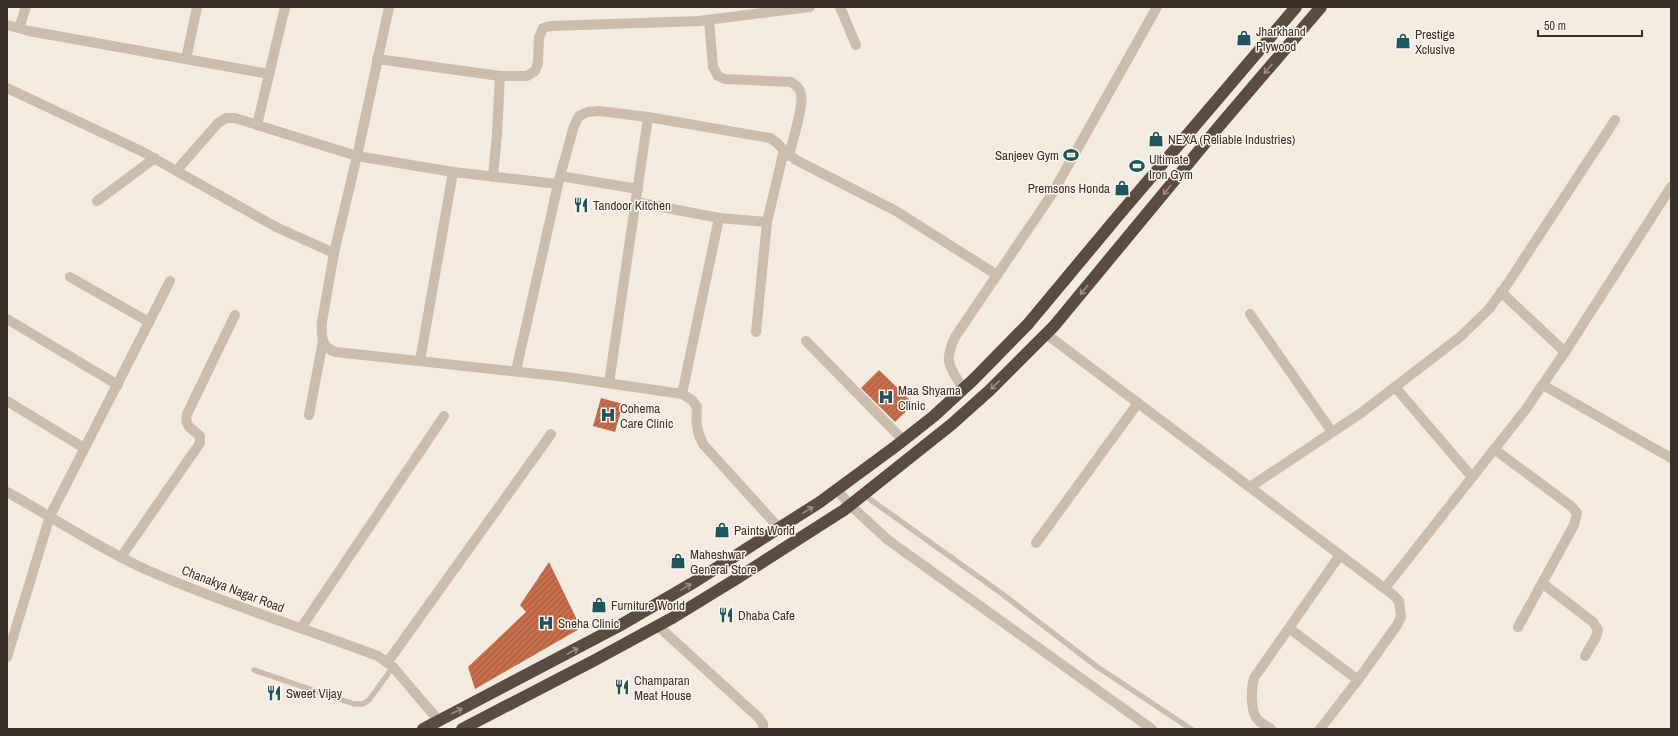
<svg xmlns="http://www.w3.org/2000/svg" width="1678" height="736" font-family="'Archivo Narrow',sans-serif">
  <defs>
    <pattern id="building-hatch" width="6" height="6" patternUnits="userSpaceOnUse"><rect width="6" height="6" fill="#c66e4b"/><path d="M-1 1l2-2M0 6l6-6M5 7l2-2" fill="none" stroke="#a25b3f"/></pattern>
  </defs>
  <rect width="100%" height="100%" fill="#f3ebe0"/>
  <g fill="url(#building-hatch)">
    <polygon points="879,370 914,404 895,422 861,388"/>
    <polygon points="601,398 623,404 615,432 593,426"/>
    <polygon points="549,562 581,628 475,689 468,667 526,612 520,605"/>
  </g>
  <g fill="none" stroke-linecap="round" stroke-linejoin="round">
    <g stroke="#ccbcab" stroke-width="5.5">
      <polyline points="864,495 1001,593 1096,666 1191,729"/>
      <polyline points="254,670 354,704 363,704 369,700 393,667"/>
    </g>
    <g stroke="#ccbcab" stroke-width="10">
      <path d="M389,7L357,156L334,253L322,322C321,335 321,348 336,352L566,377L682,394L692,400L697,407C696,421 696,431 703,444L779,528"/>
      <polyline points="840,7 856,45"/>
      <path d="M709,20L713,67L718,76L725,79L791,82C796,85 800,88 801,94C804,106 792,142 789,156"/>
      <polyline points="7,25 29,31 269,74"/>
      <polyline points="19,28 26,7"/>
      <polyline points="186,59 197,7"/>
      <polyline points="377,59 500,76 527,76 535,71 538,63 539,37 543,28 551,26 699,21 810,7"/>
      <polyline points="7,88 141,151 276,227 334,253"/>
      <polyline points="257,125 285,7"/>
      <polyline points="784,150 796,160 896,211 997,275"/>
      <polyline points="177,170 218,123 226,118 235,118 357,156 453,172 558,184"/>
      <polyline points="560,176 638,189"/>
      <polyline points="493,177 497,134 500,76"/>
      <polyline points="97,201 155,158"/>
      <polyline points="636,202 719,218 767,222"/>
      <polyline points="70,277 149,322"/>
      <polyline points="1501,292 1565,352"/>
      <polyline points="1250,314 1332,432"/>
      <polyline points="7,319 118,385"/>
      <polyline points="1046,334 1392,594 1399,601 1401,617 1397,625 1358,680 1320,729"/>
      <polyline points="806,341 903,440"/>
      <polyline points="420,361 453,172"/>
      <polyline points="516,371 559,180 574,126 579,116 588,112 599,111 648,117 770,138 776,142 784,150 767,222 756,332"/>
      <polyline points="609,383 648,117"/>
      <polyline points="1543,385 1671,458"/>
      <polyline points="1395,387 1472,477"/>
      <path d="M963,389C950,366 943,363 955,337L1052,194L1157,7"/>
      <polyline points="682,394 719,218"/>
      <polyline points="7,401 84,448"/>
      <polyline points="309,415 323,341"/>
      <polyline points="1494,449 1571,506 1577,513 1574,525 1518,627"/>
      <polyline points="1250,487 1361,413 1460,337 1489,309 1508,283 1615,120"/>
      <polyline points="837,490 850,505 888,540 1152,729"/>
      <path d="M7,492C54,518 98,548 147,570C222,603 301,627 378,656L393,667L439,721"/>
      <polyline points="1036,543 1138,403"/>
      <path d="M121,557L200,443V436C192,428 184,427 187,414L235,315"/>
      <polyline points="1542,583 1593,622 1598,630 1596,637 1585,656"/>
      <polyline points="1385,588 1526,409 1565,352 1671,187"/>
      <polyline points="658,626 759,718 763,724 763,729"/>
      <polyline points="301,628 444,416"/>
      <polyline points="1290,629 1358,680"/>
      <polyline points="7,657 50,516 170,281"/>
      <polyline points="387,663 551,434"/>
      <path d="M1271,729C1267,726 1261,723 1258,720C1250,712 1251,688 1254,678L1340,555"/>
    </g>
    <g stroke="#5b4b42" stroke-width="12">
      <polyline points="423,729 619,626 696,581 820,502 896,446 934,416 974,379 1028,324 1118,216 1296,7"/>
      <polyline points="462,729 595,660 674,617 736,579 844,510 952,424 990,390 1054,326 1221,124 1321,7"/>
    </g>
  </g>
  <defs><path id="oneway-shaft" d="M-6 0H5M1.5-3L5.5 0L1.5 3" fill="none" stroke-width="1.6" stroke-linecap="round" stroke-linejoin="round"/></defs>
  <g stroke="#9b8f86">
    <use href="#oneway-shaft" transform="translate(1268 69) rotate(131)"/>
    <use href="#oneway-shaft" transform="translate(1167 190) rotate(129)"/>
    <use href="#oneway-shaft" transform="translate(1084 290) rotate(128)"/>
    <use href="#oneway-shaft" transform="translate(995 385) rotate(136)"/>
    <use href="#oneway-shaft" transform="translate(808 510) rotate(-32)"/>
    <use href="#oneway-shaft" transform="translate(686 587) rotate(-31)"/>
    <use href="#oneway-shaft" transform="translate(573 651) rotate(-28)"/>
    <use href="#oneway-shaft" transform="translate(457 711) rotate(-27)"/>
  </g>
  <defs>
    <g id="shop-bare" transform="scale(1.2)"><path d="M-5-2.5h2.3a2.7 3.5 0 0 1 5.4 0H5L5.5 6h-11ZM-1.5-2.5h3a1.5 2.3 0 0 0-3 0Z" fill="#1f555c" stroke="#fbf5ed" stroke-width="2.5" paint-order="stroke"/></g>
    <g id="stadium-bare" transform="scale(1.2)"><path d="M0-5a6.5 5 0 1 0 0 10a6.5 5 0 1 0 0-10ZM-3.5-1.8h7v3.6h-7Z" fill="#1f555c" stroke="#fbf5ed" stroke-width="2.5" paint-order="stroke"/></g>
    <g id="restaurant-bare" transform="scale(1.2)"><path d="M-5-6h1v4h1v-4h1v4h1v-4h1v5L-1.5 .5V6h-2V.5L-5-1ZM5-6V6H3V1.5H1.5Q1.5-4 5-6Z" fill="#1f555c" stroke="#fbf5ed" stroke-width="2.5" paint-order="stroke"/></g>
    <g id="hospital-bare" transform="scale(1.2)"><path d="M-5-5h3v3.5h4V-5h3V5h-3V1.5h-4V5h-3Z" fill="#1f555c" stroke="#fbf5ed" stroke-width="2.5" paint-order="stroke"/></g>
  </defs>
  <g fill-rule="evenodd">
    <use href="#shop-bare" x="1244" y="38"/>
    <use href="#shop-bare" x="1403" y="41"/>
    <use href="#shop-bare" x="1156" y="139"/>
    <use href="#stadium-bare" x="1071" y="155"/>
    <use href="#stadium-bare" x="1137" y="166"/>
    <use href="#shop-bare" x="1122" y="188"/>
    <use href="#restaurant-bare" x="581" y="205"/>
    <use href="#hospital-bare" x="886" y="397"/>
    <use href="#hospital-bare" x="608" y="415"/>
    <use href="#shop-bare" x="722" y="530"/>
    <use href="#shop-bare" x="678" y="561"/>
    <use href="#shop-bare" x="599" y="605"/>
    <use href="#restaurant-bare" x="726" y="615"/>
    <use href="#hospital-bare" x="546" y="623"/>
    <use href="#restaurant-bare" x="622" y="687"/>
    <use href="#restaurant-bare" x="274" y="693"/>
  </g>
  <g text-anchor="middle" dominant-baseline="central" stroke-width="3" stroke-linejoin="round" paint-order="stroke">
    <g font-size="13" fill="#3a302a" stroke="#fbf5ed" text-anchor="start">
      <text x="1256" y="31">Jharkhand<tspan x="1256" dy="15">Plywood</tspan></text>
      <text x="1415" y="34">Prestige<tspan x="1415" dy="15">Xclusive</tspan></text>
      <text x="1168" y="139">NEXA (Reliable Industries)</text>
      <text x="1059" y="155" text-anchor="end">Sanjeev Gym</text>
      <text x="1149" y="159">Ultimate<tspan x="1149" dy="15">Iron Gym</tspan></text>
      <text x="1110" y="188" text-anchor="end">Premsons Honda</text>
      <text x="593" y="205">Tandoor Kitchen</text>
      <text x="898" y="390">Maa Shyama<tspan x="898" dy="15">Clinic</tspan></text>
      <text x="620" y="408">Cohema<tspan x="620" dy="15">Care Clinic</tspan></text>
      <text x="734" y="530">Paints World</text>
      <text x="690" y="554">Maheshwar<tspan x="690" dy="15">General Store</tspan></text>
      <text x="611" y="605">Furniture World</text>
      <text x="738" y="615">Dhaba Cafe</text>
      <text x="558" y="623">Sneha Clinic</text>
      <text x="634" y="680">Champaran<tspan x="634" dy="15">Meat House</tspan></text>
      <text x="286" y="693">Sweet Vijay</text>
    </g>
    <g font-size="13" fill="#3a302a" stroke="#fbf5ed">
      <text transform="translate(233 589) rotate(21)">Chanakya Nagar Road</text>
    </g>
  </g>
  <rect width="1678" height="736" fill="none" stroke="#3a302a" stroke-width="16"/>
  <path d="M1538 30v6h104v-6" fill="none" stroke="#3a302a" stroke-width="2"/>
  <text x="1544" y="30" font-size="12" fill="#3a302a" stroke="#fbf5ed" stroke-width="3" paint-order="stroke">50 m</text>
</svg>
